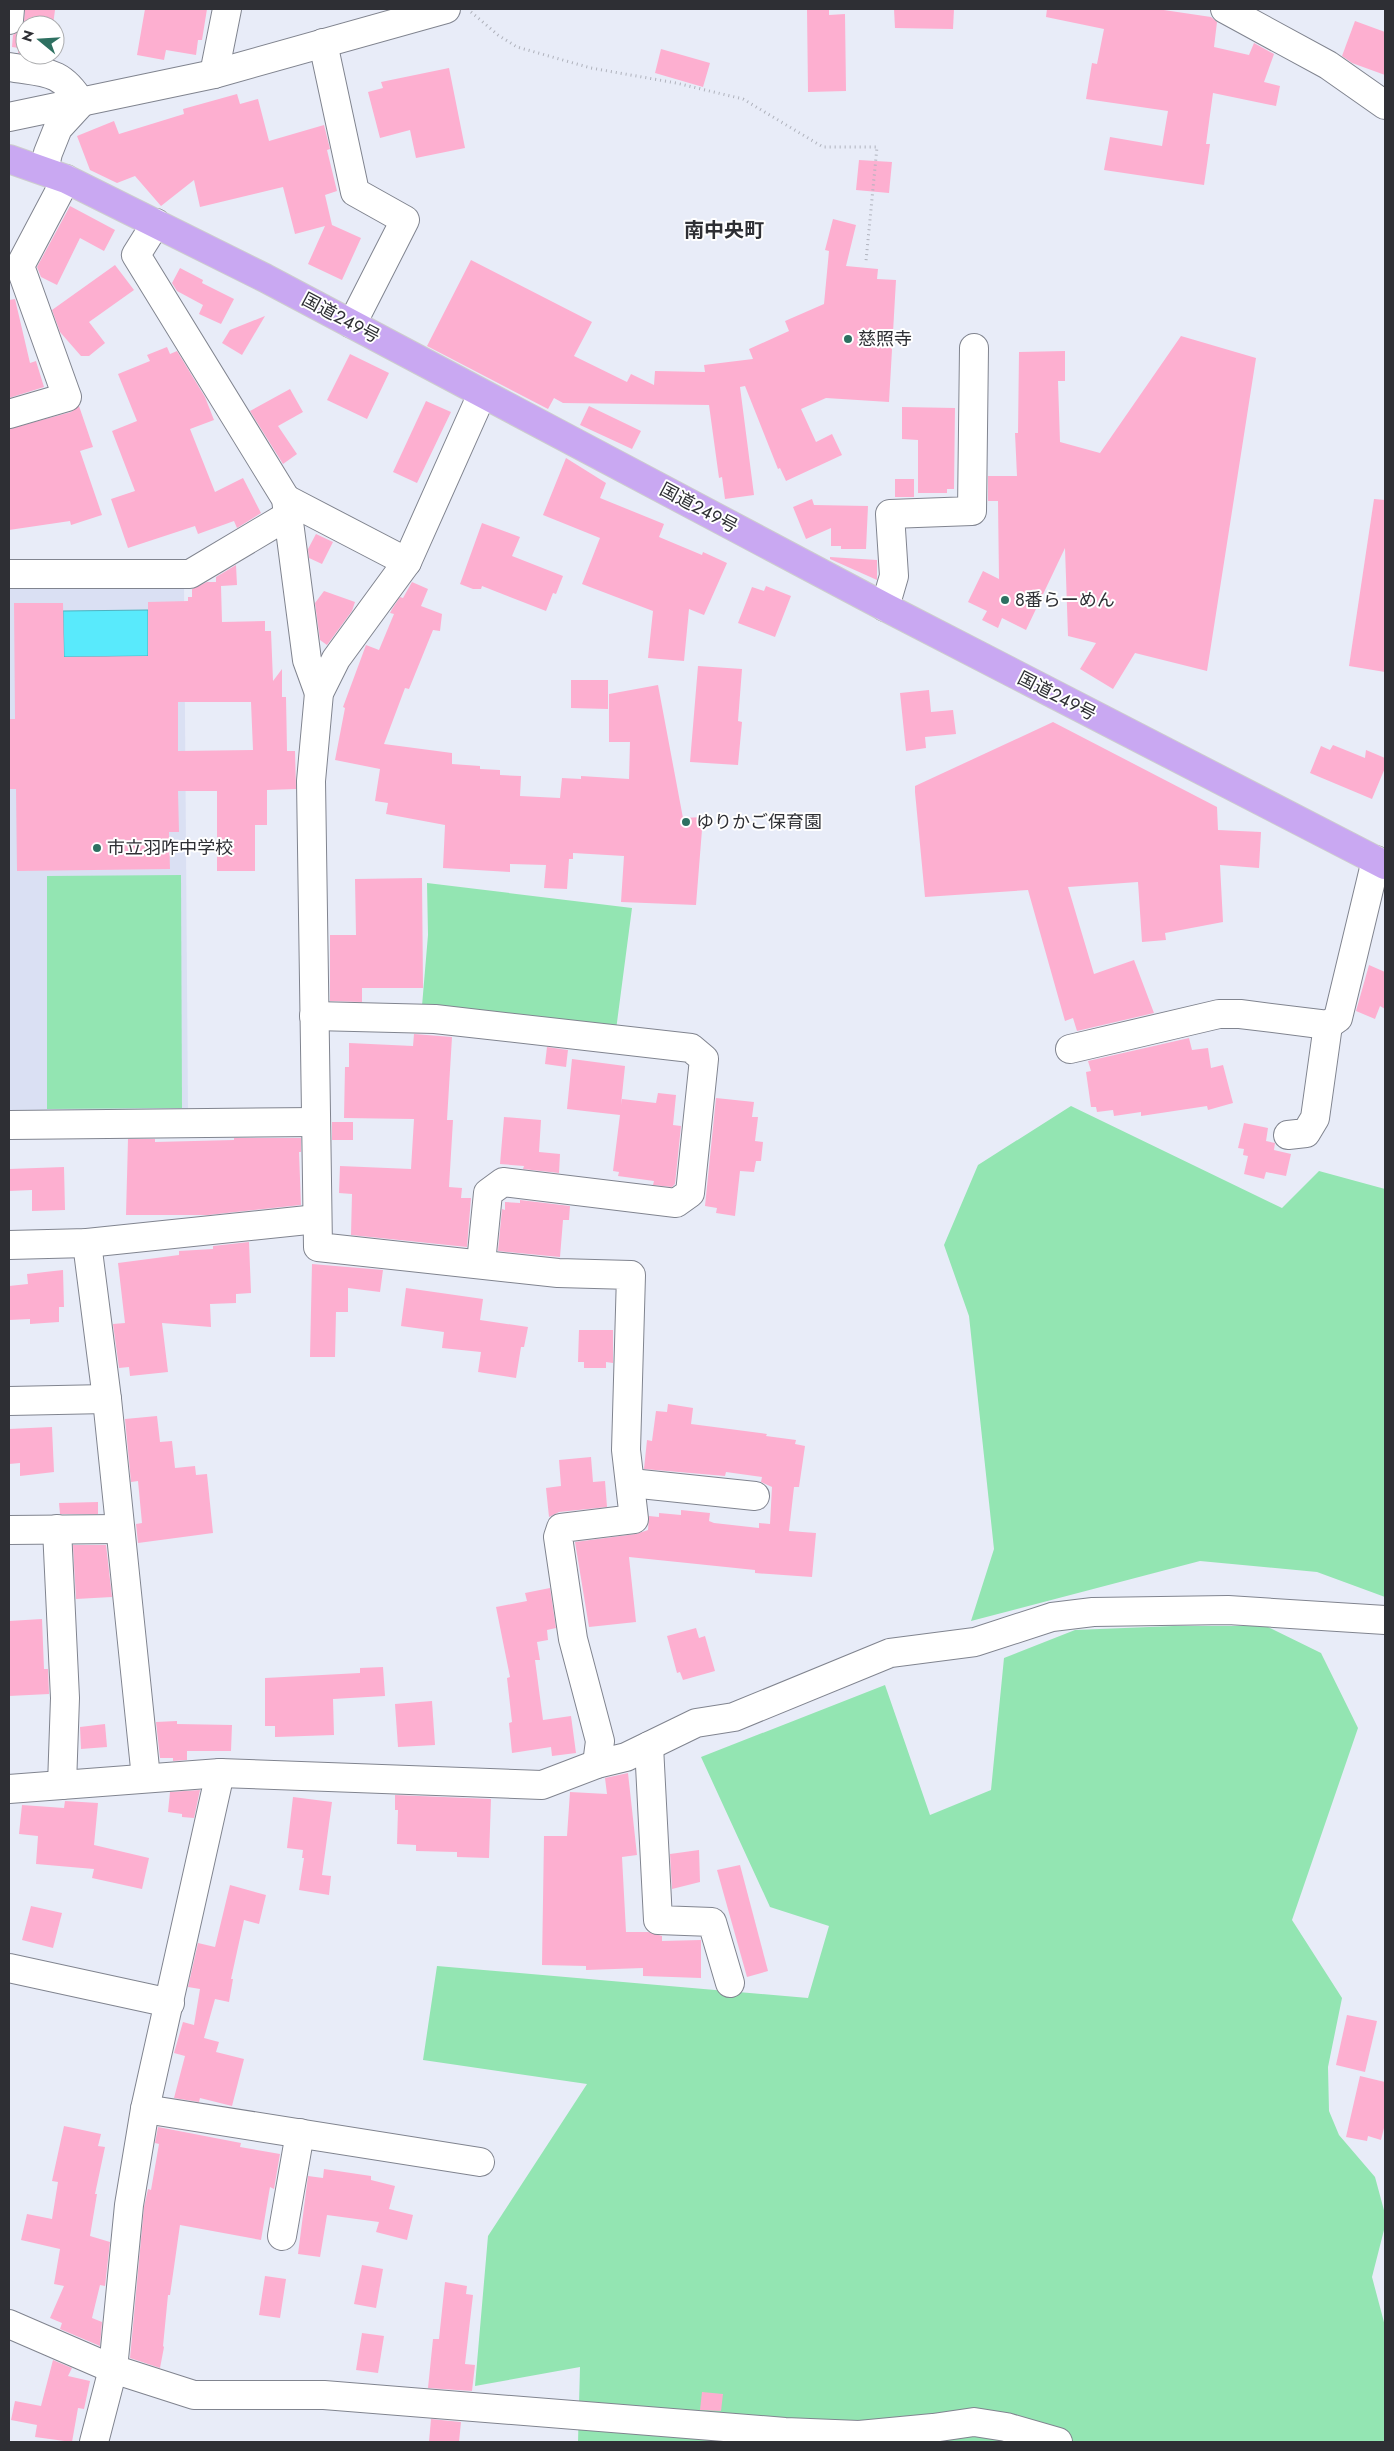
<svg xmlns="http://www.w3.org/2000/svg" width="1394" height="2451" font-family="Jost,'Noto Sans JP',sans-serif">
  <rect width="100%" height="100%" fill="#e8ecf8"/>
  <polygon fill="#dae0f3" points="9,582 184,582 188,1114 9,1116"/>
  <g fill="#93e5b2">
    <polygon points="181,875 182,1108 47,1109 47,876"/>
    <polygon points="427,883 632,908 616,1030 422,1006 428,935"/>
    <polygon points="1071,1106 1282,1208 1319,1171 1385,1189 1385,1597 1317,1572 1200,1561 971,1621 994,1549 969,1316 944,1245 978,1165"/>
    <polygon points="1174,1626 1266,1626 1321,1653 1358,1728 1292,1920 1342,1998 1328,2067 1329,2111 1339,2135 1375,2177 1385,2214 1385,2226 1372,2277 1385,2326 1385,2442 578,2442 580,2367 475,2386 488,2236 587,2084 423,2060 437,1966 808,1998 829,1926 770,1907 701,1757 885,1685 930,1815 991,1790 1004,1658 1075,1630"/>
  </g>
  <polygon fill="#59eafc" stroke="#4cb2c0" points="148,610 148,656 64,657 63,611"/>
  <g fill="#fdafd0" fill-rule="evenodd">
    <polygon points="25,9 55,10 53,25 25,25 25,54 18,53 19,48 12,47 13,35 21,29 24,22"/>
    <polygon points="145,9 207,9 202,40 198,40 196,55 166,50 164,60 137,55"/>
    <polygon points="807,9 829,9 829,15 845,14 846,91 808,92"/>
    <polygon points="894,9 954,9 953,29 895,28"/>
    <polygon points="1047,9 1157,9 1211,17 1217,22 1214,47 1249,55 1254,43 1274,54 1264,82 1280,86 1276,106 1213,93 1206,144 1210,144 1204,185 1104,170 1110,137 1162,146 1168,111 1086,99 1092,63 1097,64 1104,29 1046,17"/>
    <polygon points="1355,21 1385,32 1385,75 1352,63 1342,56"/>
    <polygon points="661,49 710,63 703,87 655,73"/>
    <polygon points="449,68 465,148 416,158 410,130 380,138 368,92 383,88 381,82"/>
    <polygon points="237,94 240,104 258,99 269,141 324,125 330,149 327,150 337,191 325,195 332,225 361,238 342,280 308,264 325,226 295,234 283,187 200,207 194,180 161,206 135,176 117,183 90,170 77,136 114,121 119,134 184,114 183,109"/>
    <polygon points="859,160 892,162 889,193 856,190"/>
    <polygon points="70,206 115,230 104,251 80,238 57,285 41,277 37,267"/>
    <polygon points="833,219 856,225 846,266 878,269 877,279 896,280 889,402 826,398 801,409 816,442 832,434 842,455 786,481 780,468 778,469 745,386 740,387 754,495 725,499 722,477 719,478 709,405 563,403 554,398 548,409 427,346 471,260 592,322 574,356 627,382 631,374 654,385 655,371 705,372 704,365 753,359 749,349 789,331 785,321 824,304 829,251 825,250"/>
    <polygon points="115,265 134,290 89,322 105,343 89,356 81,356 60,332 52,310"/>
    <polygon points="180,268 203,280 202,283 234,299 221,324 199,314 203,305 177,291 172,283"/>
    <polygon points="15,299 30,363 36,361 44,387 9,398 9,300"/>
    <polygon points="265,316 242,355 222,343 230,330"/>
    <polygon points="1181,336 1256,358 1207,671 1135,653 1113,689 1080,669 1096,643 1068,636 1065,548 1026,630 1002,618 998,628 982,620 987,611 968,602 983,571 999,579 998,501 988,501 988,476 1017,476 1015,433 1018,433 1019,352 1065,351 1065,381 1058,381 1060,442 1100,453"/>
    <polygon points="167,347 170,354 177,351 205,397 214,420 190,429 215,492 243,478 261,513 237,528 234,521 198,534 195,526 128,548 111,499 135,491 112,431 137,421 118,374 150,361 147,355"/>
    <polygon points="350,354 389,373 367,419 327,400"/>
    <polygon points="290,389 303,412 278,426 297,454 283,464 250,411"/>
    <polygon points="426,401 451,412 417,483 393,472"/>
    <polygon points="79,406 93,447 80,451 102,515 71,525 70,521 9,530 9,429 71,412"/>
    <polygon points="589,406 641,431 632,449 580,425"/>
    <polygon points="902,407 955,408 954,489 947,489 947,493 918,493 918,440 902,439"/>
    <polygon points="566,458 606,483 600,498 664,524 659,537 702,555 703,552 727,563 704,615 689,609 684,661 648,658 653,611 582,584 600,538 543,515"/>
    <rect x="895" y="479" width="19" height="18"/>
    <polygon points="812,499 814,505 868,506 866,549 841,549 841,546 831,546 831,528 806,539 793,507"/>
    <polygon points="1374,499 1385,500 1385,672 1349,666"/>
    <polygon points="482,523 520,537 512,556 563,576 556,594 553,593 546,611 482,586 481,589 473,589 460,584"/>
    <polygon points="316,534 333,542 322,564 309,558 308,549"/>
    <polygon points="830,557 877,560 877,580 830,559"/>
    <path d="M236,565L237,585L221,586L222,622L265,621V631H271L273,681L282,669V697H286L287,751H295L296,789L267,790V825H255V871H217V791H178L179,832H169L170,869L17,871L16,789H9V719H15L14,603H63L64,657L148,656V602L188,601V597H192V589L207,582H216V577ZM178,702H251L253,750L178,751Z"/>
    <polygon points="412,582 428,589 421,606 442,614 440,631 433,630 409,689 405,688 384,744 452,753 452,764 480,766 480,769 500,770 500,775 521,776 520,796 560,798 562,778 581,779 581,776 629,779 630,742 609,742 609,694 658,685 683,818 703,817 696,905 621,902 624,856 573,853 573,859 569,859 567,889 544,888 546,865 510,864 510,872 443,868 445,825 386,814 388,803 375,801 380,769 335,760 345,708 343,707 366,645 379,650 394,614 390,613 392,609 400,597 403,598"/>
    <polygon points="766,586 791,596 775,637 738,623 752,587 764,591"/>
    <polygon points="324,591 355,602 352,611 327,645 320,640 315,603"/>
    <polygon points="698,666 742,669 738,721 742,722 738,765 690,762"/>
    <polygon points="571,680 608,680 608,709 571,708"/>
    <polygon points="929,690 931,712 953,710 956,734 925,737 926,748 906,751 900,693"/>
    <polygon points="1053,722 1217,807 1218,830 1261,832 1259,868 1220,865 1223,922 1165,933 1166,940 1142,942 1138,882 1068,887 1094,974 1134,960 1154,1013 1077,1031 1073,1018 1065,1021 1028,890 925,897 915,792 915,786"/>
    <polygon points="1333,745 1365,758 1366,750 1385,758 1385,768 1372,799 1310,773 1321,746 1330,750"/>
    <polygon points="422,878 423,988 362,988 362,1002 330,1001 330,935 356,935 355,879"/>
    <polygon points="1369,965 1385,972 1385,1009 1380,1006 1375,1019 1356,1011"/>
    <polygon points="414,1034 452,1037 447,1120 453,1120 449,1187 462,1188 461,1198 471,1198 467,1247 351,1235 352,1194 339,1193 340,1166 411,1169 414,1119 344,1118 345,1067 349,1067 349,1043 413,1046"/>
    <polygon points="1189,1038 1192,1050 1208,1048 1211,1068 1223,1065 1233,1103 1208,1110 1207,1106 1141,1116 1141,1112 1114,1116 1113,1110 1097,1112 1096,1107 1091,1107 1086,1072 1091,1071 1088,1061"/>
    <polygon points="547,1047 568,1050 566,1067 545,1064"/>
    <polygon points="572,1059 625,1066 621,1105 622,1099 656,1103 658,1093 676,1095 673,1125 681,1126 675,1184 672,1187 653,1185 654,1181 618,1176 619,1172 613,1171 620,1115 567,1109"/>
    <polygon points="716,1098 754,1102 752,1117 758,1117 755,1141 763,1142 761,1161 756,1161 754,1172 740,1171 735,1216 716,1213 717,1208 705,1206"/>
    <polygon points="504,1117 541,1120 539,1152 560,1154 559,1173 523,1169 524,1166 500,1164"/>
    <rect x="332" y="1122" width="21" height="18"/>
    <polygon points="1244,1123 1268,1128 1266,1141 1275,1143 1274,1150 1291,1154 1286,1176 1266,1172 1264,1179 1244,1174 1248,1156 1243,1155 1244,1149 1238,1148"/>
    <polygon points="234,1138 301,1138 301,1152 299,1152 301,1205 208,1215 126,1215 128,1139 155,1139 155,1142 234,1140"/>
    <polygon points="64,1167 65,1210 32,1211 32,1190 9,1191 9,1169"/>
    <polygon points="520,1200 570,1206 569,1220 563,1220 560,1257 498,1251 502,1209 505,1210 505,1202 520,1203"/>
    <polygon points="249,1242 251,1293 236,1294 236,1303 210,1304 211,1327 162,1323 168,1372 130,1376 129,1367 119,1368 113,1324 125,1323 118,1263 179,1255 179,1251 213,1249 213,1246"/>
    <polygon points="312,1264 383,1270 380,1292 348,1288 348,1312 336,1312 335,1357 310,1357"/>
    <polygon points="63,1270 64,1307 59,1307 59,1322 30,1324 30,1319 9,1320 9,1286 28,1284 27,1274"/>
    <polygon points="406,1288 483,1299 480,1320 528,1327 524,1347 521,1347 516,1378 478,1372 481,1352 442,1348 444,1332 401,1326"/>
    <polygon points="579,1330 613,1330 613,1363 606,1362 606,1368 584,1368 584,1362 578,1362"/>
    <polygon points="668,1404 693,1408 691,1424 767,1434 766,1436 796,1440 795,1444 805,1446 799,1487 794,1487 789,1531 816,1533 812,1577 755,1573 755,1570 629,1557 636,1622 589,1627 575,1542 636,1534 648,1530 649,1516 659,1517 659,1513 681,1515 681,1510 710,1513 709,1521 714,1523 759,1528 759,1523 770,1524 772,1487 761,1482 762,1477 726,1472 725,1476 644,1469 647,1440 652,1441 656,1411 667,1412"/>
    <polygon points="157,1416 160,1442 172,1441 175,1468 195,1466 196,1475 207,1474 213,1533 138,1543 136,1524 142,1523 138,1481 131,1482 125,1419"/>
    <polygon points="52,1427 54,1472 20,1476 20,1463 9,1464 9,1429"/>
    <polygon points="591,1457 593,1482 605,1481 607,1507 559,1512 549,1517 546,1488 561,1486 559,1460"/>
    <polygon points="98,1502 98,1514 60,1514 59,1503"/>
    <polygon points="73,1545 106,1545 112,1597 76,1599"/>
    <polygon points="550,1588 556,1628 547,1630 548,1640 537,1642 540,1660 535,1660 543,1720 571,1716 576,1753 552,1756 551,1747 512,1753 509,1723 512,1722 507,1678 510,1677 496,1607 527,1601 525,1593"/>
    <polygon points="42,1619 44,1669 48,1669 49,1694 9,1696 9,1621"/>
    <polygon points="696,1628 699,1638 705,1636 715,1671 683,1680 680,1672 677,1673 667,1636"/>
    <polygon points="383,1667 385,1696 333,1699 334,1735 275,1737 275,1726 265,1726 265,1678 360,1673 360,1668"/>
    <polygon points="432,1701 435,1745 398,1747 395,1704"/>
    <polygon points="177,1721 177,1724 232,1725 231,1751 187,1751 187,1760 173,1761 173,1758 160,1758 156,1722"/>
    <polygon points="105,1724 107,1747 81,1749 80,1727"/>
    <polygon points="628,1773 637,1855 622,1857 626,1932 648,1932 662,1936 662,1941 701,1940 701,1978 643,1976 643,1968 586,1970 586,1966 542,1965 544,1836 567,1836 570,1792 607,1794 605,1778"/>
    <polygon points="200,1790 194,1818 182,1817 182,1814 168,1812 170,1792"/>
    <polygon points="395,1795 491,1799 489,1858 457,1857 457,1852 416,1851 416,1845 397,1844 398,1810 395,1810"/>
    <polygon points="293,1797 332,1802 322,1875 331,1876 329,1895 299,1890 304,1858 302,1858 303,1850 287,1848"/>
    <polygon points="65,1801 98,1803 94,1845 149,1858 142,1889 92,1878 94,1869 36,1864 38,1836 19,1834 22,1805 64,1808"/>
    <polygon points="699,1850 700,1882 672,1889 670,1854"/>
    <polygon points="740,1865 768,1971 747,1977 717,1870"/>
    <polygon points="230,1885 266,1895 259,1924 244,1920 231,1979 233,1979 229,2002 215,1999 204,2038 219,2042 216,2052 244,2059 232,2106 200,2098 199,2102 174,2098 185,2056 174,2053 183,2022 194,2025 200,1989 188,1987 198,1943 215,1947"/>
    <polygon points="31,1906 62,1913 53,1948 22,1940"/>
    <polygon points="1347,2015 1377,2021 1365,2072 1336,2065"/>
    <polygon points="1360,2076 1385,2082 1385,2124 1381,2140 1368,2136 1367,2141 1346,2137"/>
    <polygon points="64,2126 101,2134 98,2146 105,2147 95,2194 97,2194 90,2236 110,2242 105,2286 100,2285 92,2318 102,2322 100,2346 60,2329 62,2323 50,2318 64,2286 54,2284 60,2249 21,2240 27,2214 52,2219 58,2182 52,2181"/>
    <polygon points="158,2127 241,2143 240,2147 280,2154 274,2189 270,2187 261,2240 180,2225 170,2295 168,2295 163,2346 164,2347 160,2368 130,2358 144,2207 148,2189 151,2190 159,2144 155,2143"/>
    <polygon points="324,2169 371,2176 371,2180 395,2186 389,2209 413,2215 407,2240 376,2232 379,2222 327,2215 320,2257 298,2254 308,2176 323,2178"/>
    <polygon points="362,2265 383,2269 376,2308 354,2304"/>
    <polygon points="265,2276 286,2279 280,2318 259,2315"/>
    <polygon points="445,2282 467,2286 466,2294 473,2295 465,2364 475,2365 472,2391 428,2388 433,2339 439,2339"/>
    <polygon points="362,2333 384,2336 378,2373 356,2370"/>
    <polygon points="53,2360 72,2368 68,2376 90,2381 84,2409 78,2408 72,2442 35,2437 37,2425 11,2420 15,2401 41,2406"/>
    <polygon points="702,2392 723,2394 721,2411 700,2410"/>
    <polygon points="431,2419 461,2422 459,2442 429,2442"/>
  </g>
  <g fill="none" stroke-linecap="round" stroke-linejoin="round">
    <g stroke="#80848f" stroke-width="30">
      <g id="minor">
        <polyline points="1225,9 1328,65 1385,105"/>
        <polyline points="9,20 10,9"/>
        <polyline points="323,43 355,192 405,220 352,324"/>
        <path d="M9,67C44,73 61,69 81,103L58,128L48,153L44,170"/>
        <polyline points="214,74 227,9"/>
        <polyline points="9,117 214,74 446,9"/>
        <polyline points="156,223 136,255 286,499 307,660 319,693"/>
        <polyline points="482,394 407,562 336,659 319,693 311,781 318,1247 558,1273 631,1275 626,1450 634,1519 561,1528 558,1537 573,1639 600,1741 597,1764"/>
        <polyline points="9,414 67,397 20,266 66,179"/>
        <polyline points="286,499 407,562"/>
        <polyline points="9,574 190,574 289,515"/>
        <polyline points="885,607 894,576 890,514 972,511 974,348"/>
        <polyline points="314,1016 435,1019 691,1048 704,1059 690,1193 676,1203 503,1182 488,1193 481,1263"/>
        <polyline points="1070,1049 1219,1014 1240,1014 1328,1025 1338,1018 1376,860"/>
        <polyline points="9,1125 316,1122"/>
        <polyline points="1288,1135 1306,1133 1315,1118 1328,1025"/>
        <polyline points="87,1243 107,1399 146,1778"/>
        <polyline points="9,1245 87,1243 317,1219"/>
        <polyline points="9,1401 107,1399"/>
        <polyline points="631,1483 755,1496"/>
        <polyline points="57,1529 65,1698 62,1785"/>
        <polyline points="9,1530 120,1529"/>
        <polyline points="649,1746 658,1920 712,1922 730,1983"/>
        <polyline points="9,1789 220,1773 542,1785 597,1764 626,1757 696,1723 734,1717 890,1653 975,1642 1052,1617 1093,1612 1228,1610 1385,1620"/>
        <polyline points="9,1968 170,2003"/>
        <polyline points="145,2109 480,2162"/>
        <polyline points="282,2236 300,2133"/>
        <polyline points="9,2324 113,2369 194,2395 324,2395 785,2432 859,2435 933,2428 974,2422 1006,2427 1058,2442"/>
        <polyline points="94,2442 113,2369 129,2205 145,2109 220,1773"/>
      </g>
    </g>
    <g stroke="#cdcdce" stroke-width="30">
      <polyline id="highway" points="9,159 66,179 265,278 885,607 1385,865"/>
    </g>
    <polyline stroke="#afb2bc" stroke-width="3" stroke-dasharray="1 4" stroke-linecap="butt" points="471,12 498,35 517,47 591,68 676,83 743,99 823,147 877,147 866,261"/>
    <use href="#minor" stroke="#fff" stroke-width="28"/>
    <use href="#highway" stroke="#c9a8f2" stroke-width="28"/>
  </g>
  <g fill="#2e7061" stroke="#fff" stroke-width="2">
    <circle cx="848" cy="339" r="5"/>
    <circle cx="1005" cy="600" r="5"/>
    <circle cx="686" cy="822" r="5"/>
    <circle cx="97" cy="848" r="5"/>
  </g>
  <g text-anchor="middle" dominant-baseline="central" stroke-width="4" stroke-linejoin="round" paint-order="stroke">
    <g font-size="18" fill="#2e2f34" stroke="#fff">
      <text transform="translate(341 318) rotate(28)">国道249号</text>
      <text transform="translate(699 508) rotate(28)">国道249号</text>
      <text transform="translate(1057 696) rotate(27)">国道249号</text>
    </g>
    <g font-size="18" fill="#2e2f34" stroke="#fff" text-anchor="start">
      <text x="858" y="339">慈照寺</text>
      <text x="1015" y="600">8番らーめん</text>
      <text x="696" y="822">ゆりかご保育園</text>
      <text x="107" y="848">市立羽咋中学校</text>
    </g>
    <g font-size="20" font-weight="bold" fill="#2e2f34" stroke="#fff">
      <text x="724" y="230">南中央町</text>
    </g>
  </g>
  <rect width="1394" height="2451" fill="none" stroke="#2e2f34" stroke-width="20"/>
  <g transform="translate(40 40) rotate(288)"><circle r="24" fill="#ffffff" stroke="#abacae"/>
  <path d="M0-4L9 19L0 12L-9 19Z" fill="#2e7061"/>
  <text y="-8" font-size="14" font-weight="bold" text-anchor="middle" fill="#2e2f34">N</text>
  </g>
</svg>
